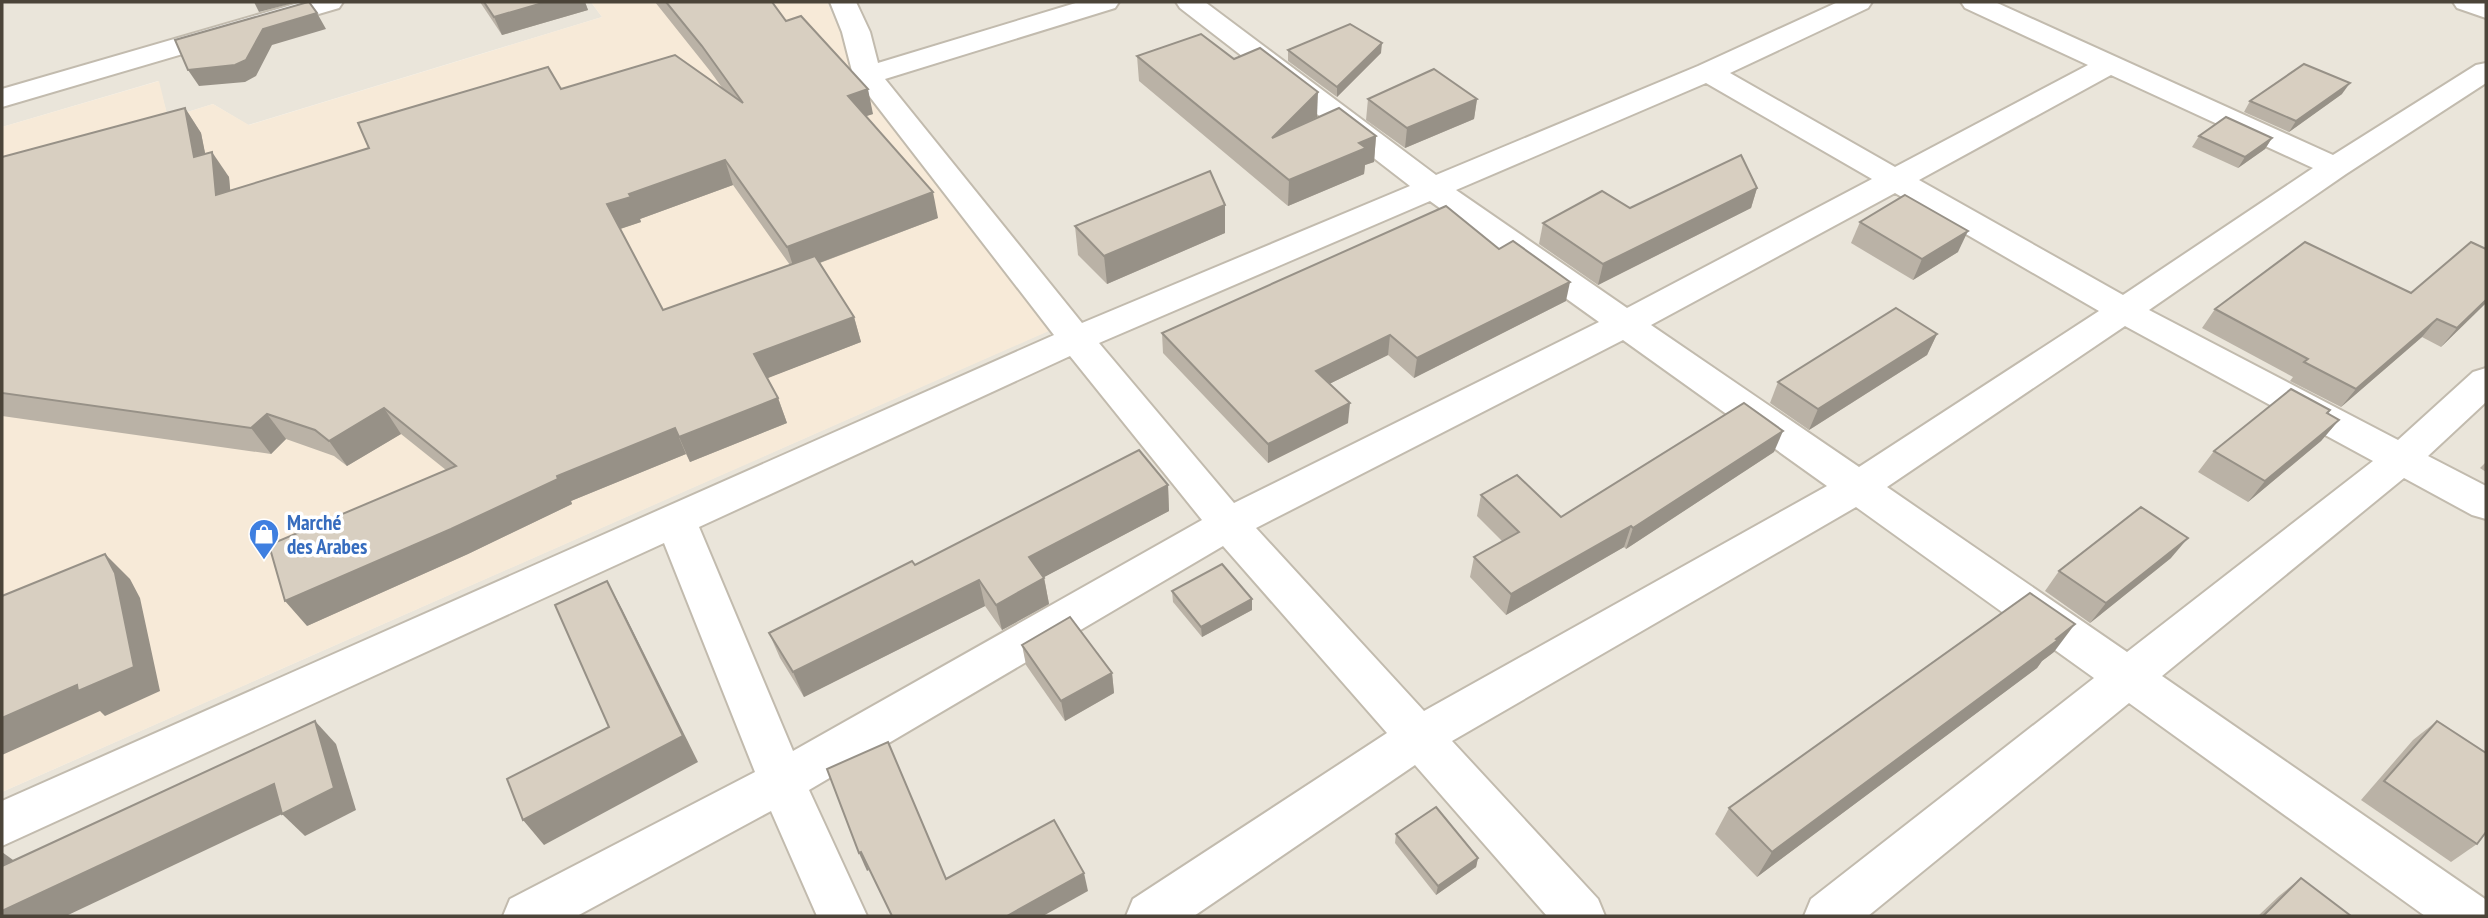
<svg xmlns="http://www.w3.org/2000/svg" width="2488" height="918" font-family="'PT Sans Narrow',sans-serif">
  <rect width="100%" height="100%" fill="#f6f3ec"/>
  <g fill="#eae5da">
    <polygon points="2,2 591,2 602,17 248,125 213,104 168,118 158,81 2,127"/>
    <polygon points="827,2 2486,2 2486,916 2,916 2,792 1050,330 849,53"/>
  </g>
  <polygon fill="#f7ead8" points="591,2 827,2 849,53 1051,330 2,792 2,127 159,81 168,118 213,104 249,125 602,17"/>
  <g fill="none" stroke-linecap="round" stroke-linejoin="round">
    <g stroke="#c2bbae" stroke-width="4">
      <g id="street">
        <polygon points="302,2 343,2 339,8 2,107 2,89"/>
        <path d="M830,2H856L870,32L878,63L1079,2H1119L1115,8L885,79L1082,323L1410,186L1180,8L1176,2H1205L1436,175L1698,66L1838,2H1872L1868,8L1730,73L1895,167L2088,65L1965,8L1961,2H1995L2333,155L2476,65L2486,63V83L2346,174L2149,310L2398,440L2473,372L2486,368V402L2428,456L2486,486V519L2472,515L2404,478L2162,676L2485,899L2486,916H2425L2129,703L1868,916H1804L1811,899L2094,678L1856,507L1452,741L1598,899L1605,916H1547L1415,765L1194,916H1126L1133,899L1387,733L1223,546L809,790L867,916H817L771,811L577,916H503L510,899L755,772L664,543L2,846V801L1054,335L853,75L842,32ZM2111,75L2313,168L2123,295L1919,180ZM1706,83L1872,179L1627,308L1456,190ZM1895,193L2099,311L1859,467L1651,325ZM1430,201L1599,322L1234,503L1099,343ZM2125,326L2373,461L2127,652L1887,487ZM1623,340L1827,486L1424,711L1256,528ZM1070,356L1202,520L793,751L699,527Z"/>
        <polygon points="2453,2 2486,2 2486,18 2457,8"/>
      </g>
    </g>
    <use href="#street" fill="#fff" fill-rule="evenodd"/>
  </g>
  <g fill="#bab2a6" fill-rule="evenodd">
    <polygon points="480,2 585,2 588,10 502,35"/>
    <path d="M655,2H772L786,21L873,114L866,116L938,218L820,263L854,317L861,342L767,378L778,398L787,423L690,462L686,454L571,501L572,504L468,554L307,626L446,470L401,434L347,466L334,456L286,439L271,454L2,416V157L185,108L201,133L205,154L229,177L230,191L561,89H723L710,71ZM733,185L790,265L663,310L620,229L641,222L640,219Z"/>
    <polygon points="1288,50 1381,53 1337,97 1288,61"/>
    <polygon points="1137,56 1317,118 1376,136 1374,162 1365,165 1364,174 1288,206 1139,81"/>
    <polygon points="2342,94 2289,132 2244,112 2250,101"/>
    <polygon points="1368,99 1477,99 1474,119 1405,148 1366,120"/>
    <polygon points="2199,136 2272,138 2265,149 2238,168 2192,147"/>
    <polygon points="1757,188 1751,208 1598,285 1539,244 1543,223"/>
    <polygon points="1860,222 1958,252 1913,280 1851,243"/>
    <polygon points="1075,226 1225,233 1107,284 1078,255"/>
    <polygon points="2411,293 2486,303 2441,347 2422,337 2341,407 2290,381 2293,377 2202,328 2215,309"/>
    <polygon points="1566,301 1414,378 1388,355 1329,384 1348,423 1268,463 1163,353 1162,333"/>
    <polygon points="1937,334 1927,355 1809,430 1770,403 1778,382"/>
    <polygon points="2330,410 2328,413 2339,420 2321,441 2248,502 2198,472 2214,451"/>
    <polygon points="1774,452 1626,549 1624,547 1506,615 1470,577 1474,557 1502,541 1477,516 1481,495 1561,517"/>
    <polygon points="2486,462 2486,472 2480,468"/>
    <polygon points="1168,485 1169,511 1044,577 1049,604 1002,630 985,606 804,697 780,658 769,633 915,565"/>
    <polygon points="2171,558 2090,623 2045,591 2059,571"/>
    <polygon points="1172,591 1252,610 1202,637 1173,602"/>
    <polygon points="1022,645 1112,673 1114,693 1065,721 1026,665"/>
    <polygon points="2054,652 2042,661 2037,668 1757,877 1715,834 1729,808"/>
    <polygon points="2437,721 2477,844 2451,862 2361,800 2413,740"/>
    <polygon points="1396,834 1478,858 1476,867 1436,895 1395,843"/>
    <polygon points="2301,878 2351,916 2258,916 2279,896"/>
  </g>
  <g fill="#979187">
    <polygon points="254,2 297,2 259,12"/>
    <polygon points="546,2 585,2 588,10 502,35 494,17"/>
    <polygon points="317,13 326,29 272,45 256,76 245,82 199,86 188,70 263,29"/>
    <polygon points="1382,43 1381,53 1337,97 1337,87"/>
    <polygon points="2350,83 2342,94 2289,132 2296,121"/>
    <polygon points="868,89 873,114 854,120 848,96"/>
    <polygon points="1318,92 1317,117 1272,138"/>
    <polygon points="1477,99 1474,119 1405,148 1407,128"/>
    <polygon points="185,108 201,133 211,182 194,157"/>
    <polygon points="1376,136 1374,162 1365,165 1364,174 1288,206 1289,180 1359,143"/>
    <polygon points="2272,138 2265,149 2238,168 2245,157"/>
    <polygon points="212,152 229,177 233,220 216,195"/>
    <polygon points="725,160 733,185 640,219 641,222 617,230 607,204 629,194"/>
    <polygon points="1757,188 1751,208 1598,285 1603,264"/>
    <polygon points="933,192 938,218 795,272 787,247"/>
    <polygon points="1225,205 1225,233 1107,284 1104,256"/>
    <polygon points="1968,231 1958,252 1913,280 1922,259"/>
    <polygon points="1570,282 1566,301 1414,378 1417,358"/>
    <polygon points="2486,300 2486,303 2441,347 2457,328"/>
    <polygon points="854,317 861,342 763,380 754,354"/>
    <polygon points="2437,319 2422,337 2341,407 2356,389"/>
    <polygon points="1937,334 1927,355 1809,430 1818,409"/>
    <polygon points="1390,335 1388,355 1315,391 1316,371"/>
    <polygon points="778,398 787,423 690,462 679,437"/>
    <polygon points="1350,403 1348,423 1268,463 1268,444"/>
    <polygon points="384,408 401,434 347,466 329,441"/>
    <polygon points="267,414 286,439 271,454 251,428"/>
    <polygon points="2339,420 2321,441 2248,502 2265,481"/>
    <polygon points="675,428 686,454 571,501 572,504 468,554 307,626 285,601 557,476"/>
    <polygon points="1783,431 1774,452 1626,549 1633,528"/>
    <polygon points="1168,485 1169,511 1033,583 1029,557"/>
    <polygon points="1631,526 1624,547 1506,615 1511,594"/>
    <polygon points="2188,538 2171,558 2090,623 2106,603"/>
    <polygon points="105,554 130,579 140,598 160,691 105,716 100,711 2,755 2,718 77,685"/>
    <polygon points="1044,578 1049,604 1002,630 996,605"/>
    <polygon points="979,580 985,606 804,697 793,672"/>
    <polygon points="607,581 622,609 698,762 544,845 523,820 683,736"/>
    <polygon points="1252,599 1252,610 1202,637 1201,627"/>
    <polygon points="2075,624 2054,652 2042,661 2037,668 1757,877 1772,852"/>
    <polygon points="1112,673 1114,693 1065,721 1061,701"/>
    <polygon points="315,721 336,744 356,810 305,836 282,814"/>
    <polygon points="274,784 297,807 66,916 2,916 2,911"/>
    <polygon points="2,852 20,865 2,877"/>
    <polygon points="861,852 869,870 867,871 859,853"/>
    <polygon points="1478,858 1476,867 1436,895 1438,886"/>
    <polygon points="1084,873 1088,891 1043,916 1007,916"/>
  </g>
  <g fill="#d8cfc1" stroke="#979187" stroke-width="2">
    <polygon points="308,2 309,2 317,13 263,29 246,60 235,65 188,70 175,40"/>
    <polygon points="484,2 546,2 494,17"/>
    <polygon points="666,2 772,2 786,21 801,16 868,89 848,96 933,192 787,247 725,160 629,194 631,197 607,204 663,310 815,256 854,317 754,354 778,398 679,437 675,428 557,476 558,479 451,529 285,601 269,545 456,466 384,408 329,441 315,430 267,414 251,428 2,393 2,157 185,108 194,157 212,152 216,195 369,148 358,123 548,67 561,89 675,55 743,103 702,46"/>
    <polygon points="1350,24 1382,43 1337,87 1288,50"/>
    <polygon points="1201,34 1234,59 1260,48 1318,92 1272,138 1339,108 1376,136 1359,143 1366,148 1289,180 1137,56"/>
    <polygon points="2304,64 2350,83 2296,121 2250,101"/>
    <polygon points="1434,69 1477,99 1407,128 1368,99"/>
    <polygon points="2226,117 2272,138 2245,157 2199,136"/>
    <polygon points="1741,155 1757,188 1603,264 1543,223 1602,191 1630,208"/>
    <polygon points="1210,171 1225,205 1104,256 1075,226"/>
    <polygon points="1905,195 1968,231 1922,259 1860,222"/>
    <polygon points="1446,206 1499,249 1513,241 1570,282 1417,358 1390,335 1316,371 1350,403 1268,444 1162,333"/>
    <polygon points="2305,242 2411,293 2471,242 2486,249 2486,300 2457,328 2437,319 2356,389 2304,362 2308,359 2215,309"/>
    <polygon points="1896,308 1937,334 1818,409 1778,382"/>
    <polygon points="2291,389 2330,410 2327,413 2339,420 2265,481 2214,451"/>
    <polygon points="1744,403 1783,431 1633,528 1631,526 1511,594 1474,557 1519,532 1481,495 1517,475 1561,517"/>
    <polygon points="1139,450 1168,485 1029,557 1044,578 996,605 979,580 793,672 769,633 912,561 915,565"/>
    <polygon points="2141,507 2188,538 2106,603 2059,571"/>
    <polygon points="105,554 115,573 134,667 78,691 77,685 2,718 2,596"/>
    <polygon points="1222,564 1252,599 1201,627 1172,591"/>
    <polygon points="607,581 683,736 523,820 507,779 609,727 555,605"/>
    <polygon points="2030,593 2075,624 2056,639 2058,640 1772,852 1729,808"/>
    <polygon points="1070,617 1112,673 1061,701 1022,645"/>
    <polygon points="315,721 334,788 282,814 274,784 2,911 2,866"/>
    <polygon points="2437,721 2486,753 2486,832 2477,844 2384,781"/>
    <polygon points="888,742 946,879 1054,820 1084,873 1007,916 892,916 861,852 859,853 827,769"/>
    <polygon points="1436,807 1478,858 1438,886 1396,834"/>
    <polygon points="2301,878 2351,916 2263,916"/>
  </g>
  <defs>
    <g id="shop-pin" transform="scale(1.575)"><path d="M0 17L-7.5 6A9.5 9.5 0 1 1 7.5 6Z" fill="#3f7fe0" stroke="#fff"/><path d="M-5-2.5h2.3a2.7 3.5 0 0 1 5.4 0H5L5.5 6h-11ZM-1.5-2.5h3a1.5 2.3 0 0 0-3 0Z" fill="#fff"/></g>
  </defs>
  <g fill-rule="evenodd">
    <use href="#shop-pin" x="264" y="534"/>
  </g>
  <g text-anchor="middle" dominant-baseline="central" stroke-width="7" stroke-linejoin="round" paint-order="stroke">
    <g font-size="21" font-weight="bold" fill="#366cbe" stroke="#fff" text-anchor="start">
      <text x="287" y="522">Marché<tspan x="287" dy="24">des Arabes</tspan></text>
    </g>
  </g>
  <rect width="2488" height="918" fill="none" stroke="#4b4439" stroke-width="7"/>
</svg>
